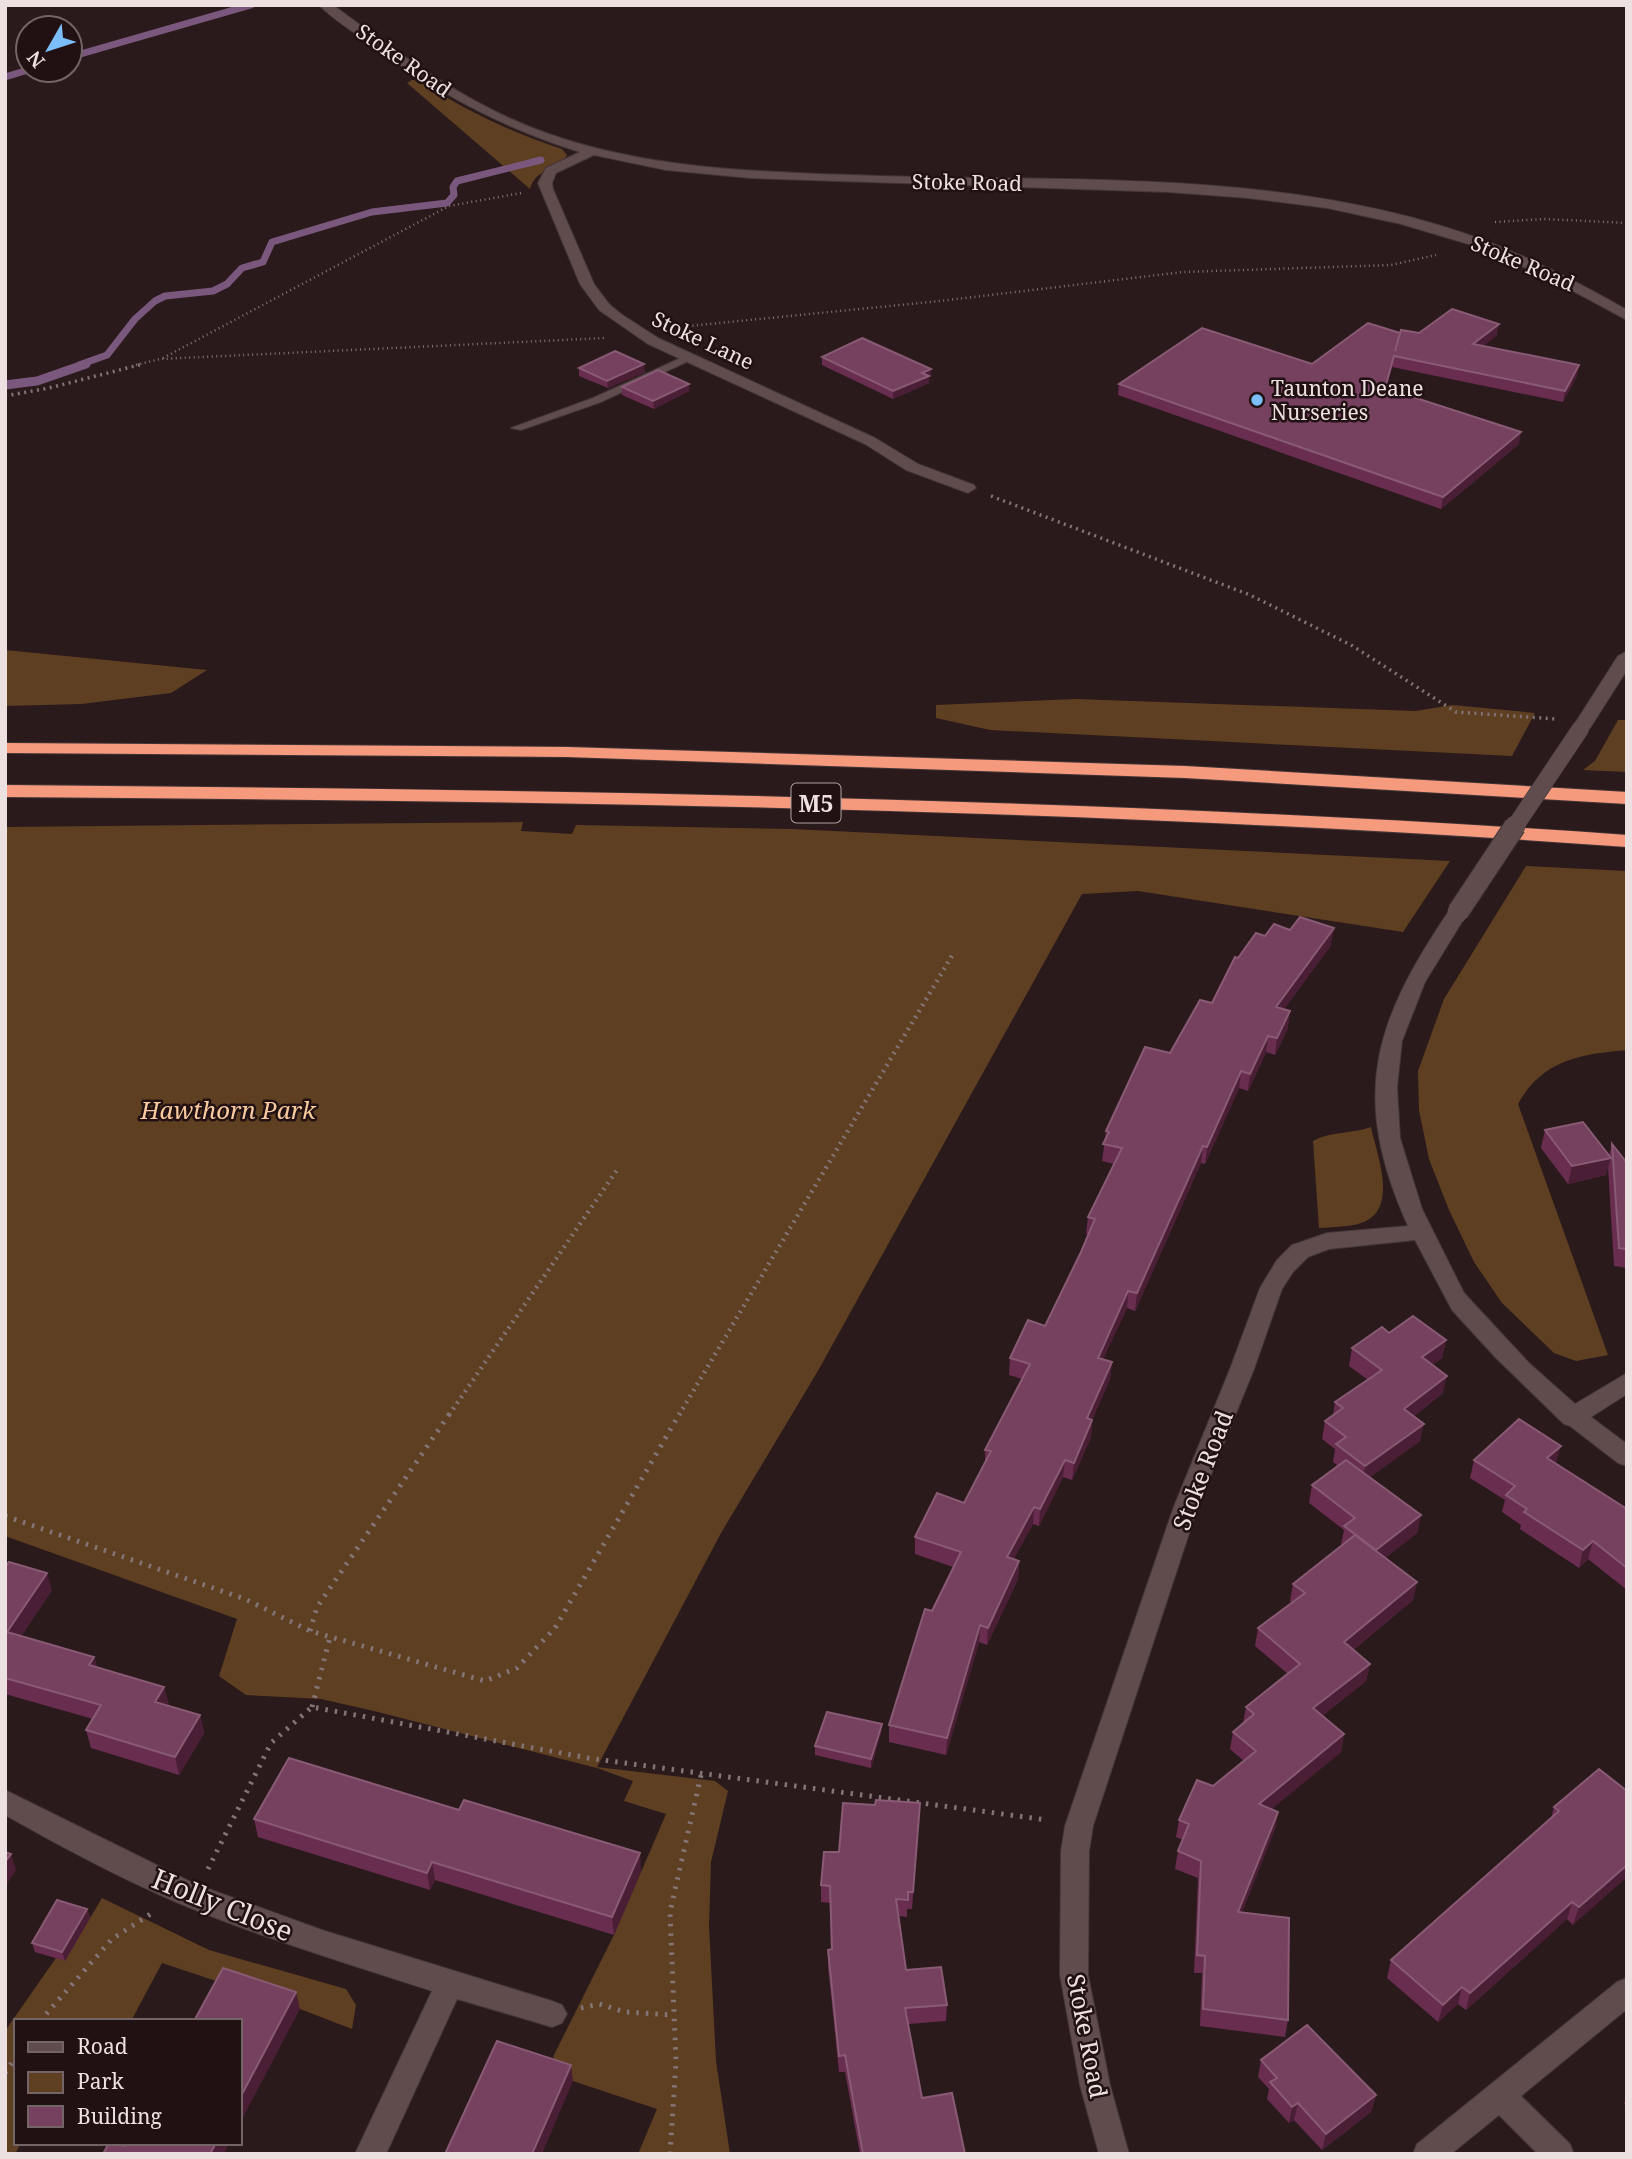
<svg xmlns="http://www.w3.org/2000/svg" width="1632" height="2159" font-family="'Noto Serif',serif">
  <rect width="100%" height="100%" fill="#2b1a1c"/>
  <g fill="#5e3f21">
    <path d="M412,80L419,81C465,110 510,132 562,149L567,155C558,171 535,168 530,189L407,83Z"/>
    <polygon points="5,650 207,670 171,693 81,704 5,706"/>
    <polygon points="1076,699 1415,711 1453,705 1535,713 1512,756 990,730 936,718 936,705"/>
    <polygon points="1618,720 1627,720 1627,772 1583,770 1595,761"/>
    <polygon points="523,822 521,831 572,834 576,825 792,829 1450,861 1403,932 1138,891 1082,894 819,1369 721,1533 597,1767 715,1781 728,1791 711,1862 709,1926 716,2061 730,2154 638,2154 657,2109 573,2081 553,2057 614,1935 666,1814 624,1801 633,1781 597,1768 374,1711 321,1699 246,1695 219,1676 237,1619 5,1536 5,827"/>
    <path d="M1526,866L1627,871V1050C1581,1054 1542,1060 1518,1104L1608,1355L1576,1361L1554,1353L1502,1303L1474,1262L1449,1210L1429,1159L1419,1110L1418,1071L1444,999Z"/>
    <path d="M1371,1127C1377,1156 1401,1213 1358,1224C1346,1227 1332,1227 1319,1228L1313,1141C1331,1131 1352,1134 1371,1127Z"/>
    <polygon points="102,1898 209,1950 346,1989 356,2005 352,2029 300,2009 162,1963 131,2021 16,2021 16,2143 21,2143 15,2154 5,2154 5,2031 56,1958 65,1960"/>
  </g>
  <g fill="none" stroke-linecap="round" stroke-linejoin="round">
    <g stroke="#7a577c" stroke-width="7">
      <polyline points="70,57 251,5"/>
      <polyline points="5,77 28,70"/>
      <polyline points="79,365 107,355 135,319 155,301 165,296 213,291 227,284 242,268 263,262 272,242 372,212 447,203 454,195 453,187 457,181 541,160"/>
    </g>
    <polyline stroke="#7a577c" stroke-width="9" points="5,385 37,381 86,364"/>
    <g stroke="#433537" stroke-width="2">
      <polygon id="lane" points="685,356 695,358 601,402 521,430 511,428 593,398"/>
    </g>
    <g stroke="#433537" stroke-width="2">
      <g id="street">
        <path d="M319,5H333C401,55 468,106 549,134C654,171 768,172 879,176C1080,182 1294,169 1486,241C1536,260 1581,284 1627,310V320L1549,278L1475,246L1401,224L1327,208L1248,198L1168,192L750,178L666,170L594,155L556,173L552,183L553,189L594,284L609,304L621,314L658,338L875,438L918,464L974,485L976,488L968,493L906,470L865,444L648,344L599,310L580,284L538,183L546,168L580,152C501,128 433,90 366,41C351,30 333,19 319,5Z"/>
        <polygon points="1627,651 1627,670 1590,728 1581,733 1575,732 1572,728 1618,656"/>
        <path d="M1458,906L1465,908L1468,912L1425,982L1402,1041L1397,1087L1400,1138L1422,1209L1464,1293L1529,1363L1575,1404L1627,1373V1394L1591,1417L1627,1444V1466L1618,1463L1570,1426L1564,1424L1496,1358L1452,1310L1415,1240L1329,1249L1308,1257L1293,1272L1282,1289L1254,1369L1197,1509L1093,1826L1089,1851L1088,1975L1110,2085L1129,2154H1099L1080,2085L1060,1975L1061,1851L1065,1826L1173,1509L1230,1369L1260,1288L1277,1260L1292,1245L1327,1233L1408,1226C1349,1095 1374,1021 1451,908Z"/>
        <path d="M5,1790L195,1884L322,1930L552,2001L562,2005L567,2014L562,2023L552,2027L457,1999L386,2154H355L432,1991C346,1963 259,1937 176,1902C117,1877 60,1846 5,1815Z"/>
        <polygon points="1627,1978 1627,2009 1521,2096 1570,2144 1574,2154 1538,2154 1499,2115 1451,2154 1413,2154 1417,2144 1617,1982"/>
      </g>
    </g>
    <g stroke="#433537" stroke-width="2">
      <g id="highway">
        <polygon points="5,743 567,747 1185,766 1627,792 1627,804 1185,778 567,757 5,753"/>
        <path d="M5,785C546,790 1087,797 1627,835V847C1087,808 546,801 5,797Z"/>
      </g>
    </g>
    <g stroke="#837476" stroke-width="2.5" stroke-dasharray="1 3.5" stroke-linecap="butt">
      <polyline points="1495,222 1544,219 1627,223"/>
      <polyline points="679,327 940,301 1183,272 1391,265 1436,255"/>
      <polyline points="163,358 449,206 521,193"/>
      <polyline points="136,365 160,359 605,338"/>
    </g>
    <g stroke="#837476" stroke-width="3.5" stroke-dasharray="2 4.5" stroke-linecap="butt">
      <polyline points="5,396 49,388 143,364"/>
      <polyline points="991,496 1250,595 1351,645 1456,712 1556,719"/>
    </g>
    <g stroke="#837476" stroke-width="4.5" stroke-dasharray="2 5" stroke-linecap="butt">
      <polyline points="449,1415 617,1170"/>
      <polyline points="679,1415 953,954"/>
    </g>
    <g stroke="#837476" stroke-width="5" stroke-dasharray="2.5 7" stroke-linecap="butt">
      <polyline points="5,1516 245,1599 310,1631 485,1681 517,1668 555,1628 680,1413"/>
      <polyline points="310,1631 317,1607 450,1413"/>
      <polyline points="312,1707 330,1637"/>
      <polyline points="208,1869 271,1743 312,1707 588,1758 1047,1820"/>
      <polyline points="581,2008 599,2004 625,2012 673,2015"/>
      <polyline points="40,2021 112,1939 155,1911"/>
      <polyline points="5,2073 16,2057"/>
      <polyline points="670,2154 676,2062 670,1912 702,1771"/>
    </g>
    <use href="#lane" fill="#604c4d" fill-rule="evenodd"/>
    <use href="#street" fill="#604c4d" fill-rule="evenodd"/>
    <use href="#highway" fill="#f69a7d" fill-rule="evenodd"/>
    <g stroke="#433537" stroke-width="18" stroke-linecap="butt">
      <polyline id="street-bridge-far1" points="1514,828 1581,728"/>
    </g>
    <g stroke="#433537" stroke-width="23" stroke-linecap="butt">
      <polyline id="street-bridge" points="1458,912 1515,826"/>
    </g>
    <use href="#street-bridge-far1" stroke="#604c4d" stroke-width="17"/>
    <use href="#street-bridge" stroke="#604c4d" stroke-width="21"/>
  </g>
  <g fill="#682d4f">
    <polygon points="1400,333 1497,335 1483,346 1577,376 1563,402 1392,367 1386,388 1519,444 1441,509 1118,395 1119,384 1312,364"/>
    <polygon points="822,357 931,369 931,376 929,377 929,383 893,399 822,365"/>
    <polygon points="579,368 645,372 608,388 579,376"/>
    <polygon points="689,384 689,391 654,409 622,395 622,387"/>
    <polygon points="1265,936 1331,945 1284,1009 1288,1028 1275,1055 1266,1052 1248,1091 1239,1088 1205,1164 1201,1163 1135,1311 1127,1308 1103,1359 1112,1362 1110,1379 1092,1420 1091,1437 1072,1480 1063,1477 1039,1526 1033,1524 1013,1560 1019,1561 1018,1579 987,1645 979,1642 946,1755 889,1742 889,1725 932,1611 953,1567 915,1554 915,1537 964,1503 985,1464 985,1450 1022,1379 1009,1375 1010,1358 1045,1326 1081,1252 1088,1235 1086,1234 1088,1217 1114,1164 1102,1161 1106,1131 1212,1003 1238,958"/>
    <polygon points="1545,1130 1609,1156 1612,1144 1627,1163 1627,1268 1614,1266 1608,1167 1606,1175 1568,1184 1541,1148"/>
    <polygon points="1389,1333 1446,1340 1442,1358 1432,1365 1443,1393 1414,1416 1420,1441 1370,1477 1421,1515 1417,1533 1385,1558 1417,1582 1413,1600 1353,1650 1370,1664 1366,1681 1322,1716 1344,1734 1341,1752 1271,1809 1278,1812 1275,1829 1242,1912 1288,2020 1285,2037 1200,2026 1202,1973 1194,1973 1198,1878 1175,1869 1178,1851 1183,1840 1176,1837 1179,1820 1213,1786 1244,1761 1230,1749 1233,1732 1243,1723 1246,1707 1288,1674 1255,1646 1258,1628 1292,1603 1290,1601 1293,1584 1342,1545 1341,1544 1344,1530 1309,1503 1312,1485 1338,1466 1333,1462 1335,1449 1322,1439 1325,1421 1333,1415 1335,1402 1368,1380 1349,1366 1352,1348"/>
    <polygon points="1474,1460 1556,1463 1627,1509 1627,1590 1588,1559 1579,1568 1520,1529 1521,1525 1502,1512 1505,1500 1470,1478"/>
    <polygon points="5,1567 52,1590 21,1636 94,1657 97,1667 169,1704 168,1706 200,1715 204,1733 179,1775 91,1748 86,1730 93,1719 5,1694"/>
    <polygon points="881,1733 871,1768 815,1755 815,1746"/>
    <polygon points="1627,1791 1573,1925 1567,1919 1466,2010 1458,2004 1438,2022 1387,1978 1391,1960 1551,1818 1554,1807"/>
    <polygon points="920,1803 912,1909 907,1909 907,1917 899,1916 906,1970 947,2005 946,2021 908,2024 922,2098 965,2154 860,2154 845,2072 839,2072 828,1966 828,1950 831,1949 830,1903 821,1902 821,1885 839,1852"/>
    <polygon points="254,1819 641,1871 614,1935 435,1880 430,1890 258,1837"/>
    <polygon points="87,1909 90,1918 65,1961 35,1952 32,1943"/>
    <polygon points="1261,2060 1376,2095 1371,2112 1322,2150 1294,2120 1289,2123 1267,2099 1269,2089 1258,2077"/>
    <polygon points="1627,2096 1627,2106 1624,2104"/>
  </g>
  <g fill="#4a1e34">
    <polygon points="1499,324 1497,335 1471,355 1473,344"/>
    <polygon points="1394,356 1392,367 1383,400 1385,388"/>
    <polygon points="644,364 645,372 608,388 607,381"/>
    <polygon points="1579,365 1577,376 1563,402 1565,391"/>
    <polygon points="931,369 931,376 929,377 929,383 893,399 893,391 922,373"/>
    <polygon points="689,384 689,391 654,409 653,401"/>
    <polygon points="1521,432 1519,444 1441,509 1443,497"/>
    <polygon points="1334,928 1331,945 1273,1024 1276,1007"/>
    <polygon points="1290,1011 1288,1028 1275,1055 1277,1038"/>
    <polygon points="1268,1036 1266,1052 1248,1091 1250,1074"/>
    <polygon points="1241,1071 1239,1088 1205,1164 1207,1147"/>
    <polygon points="1203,1146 1201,1163 1135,1311 1137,1293"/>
    <polygon points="1611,1158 1606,1175 1568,1184 1572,1166"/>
    <polygon points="1128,1291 1127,1308 1096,1375 1098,1358"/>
    <polygon points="1446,1340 1442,1358 1418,1375 1422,1357"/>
    <polygon points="1112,1362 1110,1379 1085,1435 1087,1418"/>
    <polygon points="1447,1376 1443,1393 1401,1426 1404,1409"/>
    <polygon points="1092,1420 1091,1437 1072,1480 1074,1463"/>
    <polygon points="1424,1424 1420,1441 1361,1484 1365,1466"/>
    <polygon points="1561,1446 1556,1463 1543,1476 1547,1458"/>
    <polygon points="1065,1460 1063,1477 1039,1526 1040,1509"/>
    <polygon points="1034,1507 1033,1524 1005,1575 1007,1557"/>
    <polygon points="1421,1515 1417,1533 1372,1568 1376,1550"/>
    <polygon points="1593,1541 1588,1559 1579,1568 1583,1550"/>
    <polygon points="1019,1561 1018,1579 987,1645 988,1628"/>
    <polygon points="47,1573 52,1590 5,1659 5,1635"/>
    <polygon points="1417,1582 1413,1600 1340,1660 1344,1642"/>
    <polygon points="980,1625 979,1642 946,1755 947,1738"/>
    <polygon points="94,1657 99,1674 89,1665"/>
    <polygon points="1370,1664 1366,1681 1309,1726 1313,1708"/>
    <polygon points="164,1687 169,1704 159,1720 155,1702"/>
    <polygon points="200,1715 204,1733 179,1775 175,1757"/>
    <polygon points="882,1724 881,1733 871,1768 871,1759"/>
    <polygon points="1344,1734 1341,1752 1256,1822 1259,1804"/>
    <polygon points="1278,1812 1275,1829 1235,1929 1238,1912"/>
    <polygon points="640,1853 641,1871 614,1935 612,1917"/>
    <polygon points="11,1854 16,1870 5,1887 5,1862"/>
    <polygon points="432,1862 435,1880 430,1890 427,1873"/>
    <polygon points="1627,1865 1627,1877 1573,1925 1579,1907"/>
    <polygon points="1572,1902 1567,1919 1466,2010 1470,1993"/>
    <polygon points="87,1909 90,1918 65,1961 62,1952"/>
    <polygon points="1462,1987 1458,2004 1438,2022 1443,2005"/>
    <polygon points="296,1992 300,2009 240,2123 240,2098"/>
    <polygon points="571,2065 573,2081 542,2154 532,2154"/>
    <polygon points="1376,2095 1371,2112 1322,2150 1326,2134"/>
    <polygon points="1298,2103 1294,2120 1289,2123 1292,2107"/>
    <polygon points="216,2143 229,2143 224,2154 210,2154"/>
  </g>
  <g fill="#76415f" stroke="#895a73" stroke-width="2">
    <polygon points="1452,309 1499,324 1473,344 1579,365 1565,391 1394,356 1385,388 1521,432 1443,497 1119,384 1202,328 1312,364 1368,323 1400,333 1395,351 1401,330 1419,333"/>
    <polygon points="862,338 931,369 922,373 929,376 893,391 822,357"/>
    <polygon points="615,351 644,364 607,381 579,368"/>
    <polygon points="658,370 689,384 653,401 622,387"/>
    <polygon points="1300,917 1334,928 1276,1007 1290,1011 1277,1038 1268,1036 1250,1074 1241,1071 1207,1147 1203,1146 1137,1293 1128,1291 1098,1358 1112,1362 1087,1418 1092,1420 1074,1463 1065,1460 1040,1509 1034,1507 1007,1557 1019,1561 988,1628 980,1625 947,1738 889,1725 925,1609 932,1611 961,1552 915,1537 937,1493 964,1503 991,1451 985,1450 1030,1364 1010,1358 1028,1320 1045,1326 1081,1252 1095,1219 1088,1217 1122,1148 1103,1144 1109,1132 1106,1131 1145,1047 1170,1053 1200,1000 1212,1003 1235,957 1238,958 1256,933 1265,936 1274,924 1290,930"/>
    <polygon points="1583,1122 1611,1158 1572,1166 1545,1130"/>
    <polygon points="1612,1144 1627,1163 1627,1249 1619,1248"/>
    <polygon points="1413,1316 1446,1340 1422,1357 1447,1376 1404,1409 1424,1424 1365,1466 1336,1444 1346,1437 1325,1421 1343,1408 1335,1402 1382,1370 1352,1348 1382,1327 1389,1333"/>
    <polygon points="1519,1419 1561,1446 1547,1458 1627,1509 1627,1568 1593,1541 1583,1550 1524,1512 1527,1509 1506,1495 1515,1486 1474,1460"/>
    <polygon points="1346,1460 1421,1515 1376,1550 1344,1526 1355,1518 1312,1485"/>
    <polygon points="1355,1535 1417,1582 1344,1642 1370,1664 1313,1708 1344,1734 1259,1804 1278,1812 1238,1912 1289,1918 1288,2020 1203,2009 1205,1956 1197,1955 1201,1861 1178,1851 1189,1824 1179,1820 1197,1780 1213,1786 1256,1751 1233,1732 1254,1714 1246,1707 1300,1664 1258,1628 1305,1593 1293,1584"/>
    <polygon points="9,1562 47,1573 5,1635 5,1567"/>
    <polygon points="7,1632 94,1657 89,1665 164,1687 155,1702 200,1715 175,1757 86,1730 101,1705 5,1678 5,1635"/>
    <polygon points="827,1712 882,1724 871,1759 815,1746"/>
    <polygon points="289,1758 459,1810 464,1800 640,1853 612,1917 432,1862 427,1873 254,1819"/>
    <polygon points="1599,1769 1627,1791 1627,1865 1579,1907 1572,1902 1470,1993 1462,1987 1443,2005 1391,1960 1559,1811 1554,1807"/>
    <polygon points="876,1800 920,1803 913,1892 908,1892 908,1900 896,1899 906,1970 941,1967 947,2005 905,2008 922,2098 952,2093 965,2154 863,2154 845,2055 839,2056 828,1950 832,1949 830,1886 821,1885 824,1852 839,1852 843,1803 875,1805"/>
    <polygon points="5,1852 11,1854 5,1862"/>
    <polygon points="57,1900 87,1909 62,1952 32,1943"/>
    <polygon points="223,1968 296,1992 240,2098 240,2021 194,2021"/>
    <polygon points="1307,2025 1376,2095 1326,2134 1298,2103 1292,2107 1270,2082 1277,2078 1261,2060"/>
    <polygon points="497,2041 571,2065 532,2154 445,2154"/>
    <polygon points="109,2143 115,2143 124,2146 125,2143 216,2143 210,2154 103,2154"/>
  </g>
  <circle fill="#7cbef9" stroke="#211113" stroke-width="2.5" cx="1257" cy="400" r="7"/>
  <g text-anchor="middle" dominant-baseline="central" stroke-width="5" stroke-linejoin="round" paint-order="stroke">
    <g font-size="21" fill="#ede0e1" stroke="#211113">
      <text transform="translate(404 60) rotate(35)">Stoke Road</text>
      <text transform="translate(967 182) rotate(1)">Stoke Road</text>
      <text transform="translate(1523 263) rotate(23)">Stoke Road</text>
      <text transform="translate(703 340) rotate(25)">Stoke Lane</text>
    </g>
    <g font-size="21" fill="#ede0e1" stroke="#211113" text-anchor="start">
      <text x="1271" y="388">Taunton Deane<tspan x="1271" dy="24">Nurseries</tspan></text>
    </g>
    <rect fill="#211113" stroke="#b0a2a3" stroke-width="2" x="791.5" y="783.5" width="49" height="39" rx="5"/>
    <g font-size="23" font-weight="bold" fill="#ede0e1">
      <text x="816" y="803">M5</text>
    </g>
    <g font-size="24" font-style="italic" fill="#faca9f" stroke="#211113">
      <text x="228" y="1109">Hawthorn Park</text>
    </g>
    <g font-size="24" fill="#ede0e1" stroke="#211113">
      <text transform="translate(1202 1470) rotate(-69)">Stoke Road</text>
      <text transform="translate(1088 2036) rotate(79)">Stoke Road</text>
    </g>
    <g font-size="28" fill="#ede0e1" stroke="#211113">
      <text transform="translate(223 1904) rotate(22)">Holly Close</text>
    </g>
  </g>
  <rect width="1632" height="2159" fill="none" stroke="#ede0e1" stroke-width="14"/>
  <rect x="14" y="2019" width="228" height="126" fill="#211113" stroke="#736465" stroke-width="2"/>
  <rect x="28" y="2042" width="35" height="10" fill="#604c4d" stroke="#736465" stroke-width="2"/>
  <text x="77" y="2054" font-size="21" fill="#ede0e1">Road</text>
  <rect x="28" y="2072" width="35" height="21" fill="#5e3f21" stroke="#736465" stroke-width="2"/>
  <text x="77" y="2089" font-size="21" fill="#ede0e1">Park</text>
  <rect x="28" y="2106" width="35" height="21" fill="#76415f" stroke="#736465" stroke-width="2"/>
  <text x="77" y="2124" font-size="21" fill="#ede0e1">Building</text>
  <g transform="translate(49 49) rotate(231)"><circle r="33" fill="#211113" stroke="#736465" stroke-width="2"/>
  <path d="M0-5L12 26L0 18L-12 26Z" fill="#7cbef9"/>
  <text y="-10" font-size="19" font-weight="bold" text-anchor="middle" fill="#ede0e1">N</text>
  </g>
</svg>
